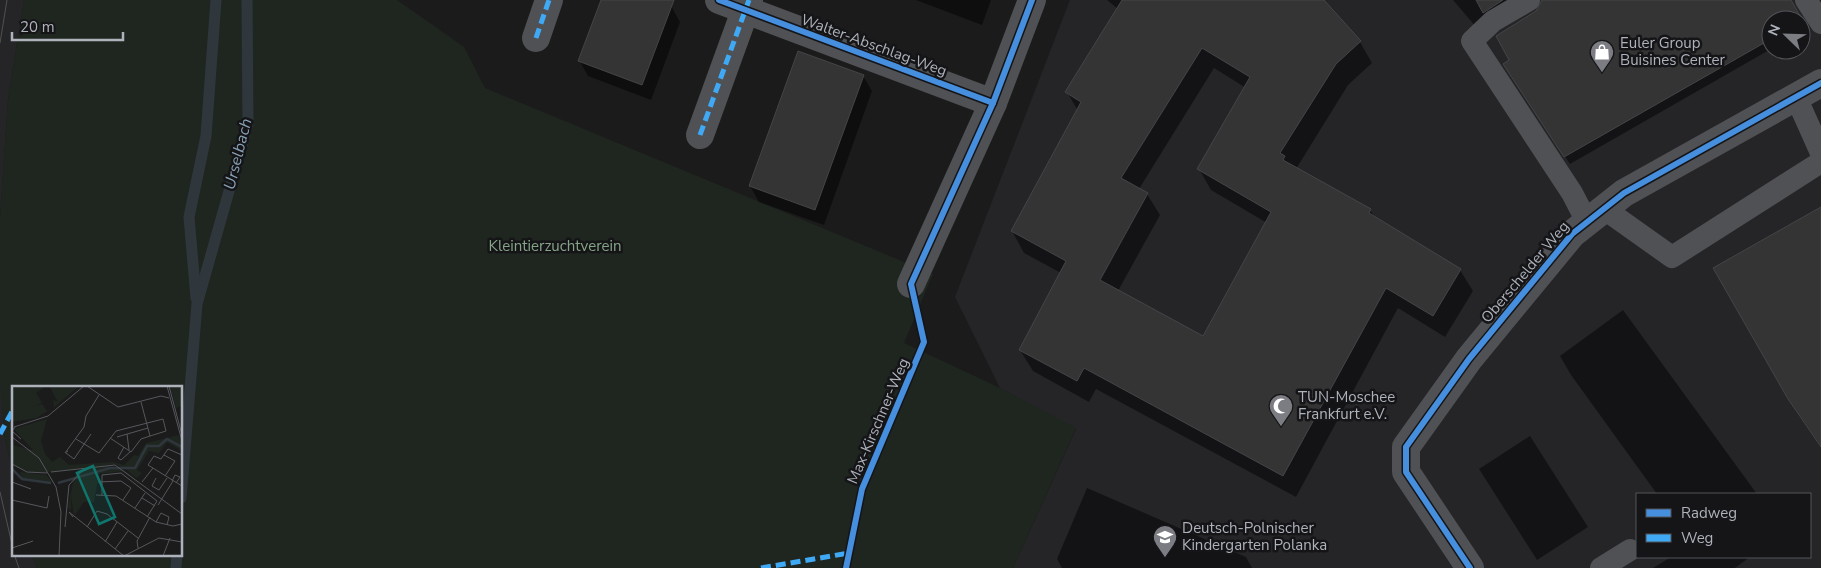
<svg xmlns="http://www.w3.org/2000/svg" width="1821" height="568" font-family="'Nunito Sans',sans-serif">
  <rect width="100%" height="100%" fill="#1b1b1c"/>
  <g fill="#252528" fill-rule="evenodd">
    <polygon points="0,0 24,0 8,100 0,219"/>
    <path d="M1070,0H1821V568H1013L1076,429L1000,388L955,297ZM1771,20H1801V50H1771ZM1637,494H1810V557H1637Z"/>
    <polygon points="0,373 5,440 14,478 14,554 32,554 37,568 0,568"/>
  </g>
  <polygon fill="#1f2620" points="24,0 397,0 464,47 485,88 933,274 904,343 1000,388 1076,428 1013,568 37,568 32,554 181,554 181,387 14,387 14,478 5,440 0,383 0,219 8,100"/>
  <g fill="#0007" fill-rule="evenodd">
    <polygon points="602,0 655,0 671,6 680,22 651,100 588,76 579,60"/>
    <polygon points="916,0 991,0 982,25"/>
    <path d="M1107,0H1322L1360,42L1372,63L1348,85L1296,169L1370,210L1375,218L1460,270L1473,291L1445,337L1398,308L1296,497L1096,389L1089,402L1033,371L1020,350L1061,273L1024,253L1012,231L1078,111L1067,92L1118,9ZM1214,68L1246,88L1199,169L1211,190L1267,223L1204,338L1118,291L1160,215L1147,194L1139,189Z"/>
    <polygon points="1453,0 1508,0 1476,27"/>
    <polygon points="1554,0 1790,0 1806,29 1801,32 1801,20 1771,20 1771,49 1570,164 1509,72 1511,60 1498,37"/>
    <polygon points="863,76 872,91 824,225 759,202 750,186"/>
    <polygon points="1821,209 1821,447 1797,413 1715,268"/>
    <polygon points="1623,310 1757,494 1657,494 1571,375 1560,356"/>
    <polygon points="1530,436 1588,527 1537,560 1479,469"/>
    <polygon points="1087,488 1246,557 1252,568 1062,568 1057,559"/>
    <polygon points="1671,557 1750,557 1735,568 1653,568"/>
  </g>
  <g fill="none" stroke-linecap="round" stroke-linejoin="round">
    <g stroke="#2f373d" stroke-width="11">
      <polyline points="196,298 189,217 206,136 216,0"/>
      <polyline points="181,498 197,304 248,124 247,0"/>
      <polyline points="176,568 177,554"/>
    </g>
  </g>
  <g fill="#343435" stroke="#444548" fill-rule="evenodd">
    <polygon points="601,0 674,0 642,85 578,61"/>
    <path d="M1122,0H1324L1361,41L1336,64L1280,153L1285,156L1283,160L1371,209L1369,213L1461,269L1433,316L1386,288L1283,476L1084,368L1077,381L1019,350L1066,261L1011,231L1081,102L1065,92ZM1202,48L1250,77L1197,169L1271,212L1203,336L1100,280L1148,193L1121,178Z"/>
    <polygon points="1476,0 1503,0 1483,13"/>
    <polygon points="1542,0 1791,0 1803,21 1771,20 1771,39 1564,157 1503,64 1509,60 1496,36 1536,11"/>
    <polygon points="798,51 864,75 815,210 749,186"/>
    <polygon points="1821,207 1821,447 1788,399 1713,268"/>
  </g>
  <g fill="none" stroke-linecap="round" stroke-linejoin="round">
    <g stroke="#505154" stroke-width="22">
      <polyline points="1529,0 1493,21 1472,41 1572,193 1586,220"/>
      <polyline points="1806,0 1821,23"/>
      <polyline points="1796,97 1821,153"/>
      <polyline points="1603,208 1672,257 1821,162"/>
      <polyline points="1601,568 1630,550"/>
    </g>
    <g stroke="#505154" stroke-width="28">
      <polyline points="719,0 993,103"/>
      <polyline points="536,38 549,0"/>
      <polyline points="700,135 749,0"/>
      <polyline points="911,284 993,103 1032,0"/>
      <polyline points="1470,568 1406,472 1406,447 1469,359 1572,234 1624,193 1821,83"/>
    </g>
    <g stroke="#505153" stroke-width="1">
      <polyline points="0,43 7,0"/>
      <polyline points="0,492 14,553"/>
      <polyline points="14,554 19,568"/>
    </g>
    <g stroke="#3fa9f5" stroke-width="5" stroke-dasharray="10 5" stroke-linecap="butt">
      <polyline points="536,38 549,0"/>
      <polyline points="700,135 749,0"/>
      <polyline points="0,434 14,408"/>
      <polyline points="761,568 849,553"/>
    </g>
    <g stroke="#151518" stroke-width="9">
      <g id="cycleway">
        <polyline points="719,0 993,103"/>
        <polyline points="846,568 862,489 924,342 911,284 993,103 1032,0"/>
        <polyline points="1470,568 1406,472 1406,447 1469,359 1572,234 1624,193 1821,83"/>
      </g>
    </g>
    <use href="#cycleway" stroke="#468fdf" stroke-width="6"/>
  </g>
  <defs>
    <g id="shop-pin" transform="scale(1.25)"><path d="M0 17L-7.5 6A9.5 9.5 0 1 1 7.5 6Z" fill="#7b7d83" stroke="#151518"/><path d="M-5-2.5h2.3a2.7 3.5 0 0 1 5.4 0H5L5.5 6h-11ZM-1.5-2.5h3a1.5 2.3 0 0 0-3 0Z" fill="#fff"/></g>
    <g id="mosque-pin" transform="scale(1.25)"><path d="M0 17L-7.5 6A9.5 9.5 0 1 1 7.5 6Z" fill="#7b7d83" stroke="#151518"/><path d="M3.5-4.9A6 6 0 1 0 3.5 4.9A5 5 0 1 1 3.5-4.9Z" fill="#fff"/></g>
    <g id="school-pin" transform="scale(1.25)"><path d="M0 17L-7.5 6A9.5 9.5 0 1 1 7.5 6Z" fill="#7b7d83" stroke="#151518"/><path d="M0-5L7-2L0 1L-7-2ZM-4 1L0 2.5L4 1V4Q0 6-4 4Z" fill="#fff"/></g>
  </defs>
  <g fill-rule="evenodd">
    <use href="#shop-pin" x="1602" y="52"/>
    <use href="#mosque-pin" x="1281" y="406"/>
    <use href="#school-pin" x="1165" y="537"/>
  </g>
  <g text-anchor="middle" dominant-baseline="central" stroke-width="5" stroke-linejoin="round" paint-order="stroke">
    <g font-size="15" fill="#aeb2bb" stroke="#151518" text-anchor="start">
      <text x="1620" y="43">Euler Group<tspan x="1620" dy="17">Buisines Center</tspan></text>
      <text x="1298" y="397">TUN-Moschee<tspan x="1298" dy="17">Frankfurt e.V.</tspan></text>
      <text x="1182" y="528">Deutsch-Polnischer<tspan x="1182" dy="17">Kindergarten Polanka</tspan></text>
    </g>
    <g font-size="15" fill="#aeb2bb" stroke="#151518">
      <text transform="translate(874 45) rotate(20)">Walter-Abschlag-Weg</text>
      <text transform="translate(1525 272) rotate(-50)">Oberschelder Weg</text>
      <text transform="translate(878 421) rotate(-67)">Max-Kirschner-Weg</text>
    </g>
    <g font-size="15" fill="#86a587" stroke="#151518">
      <text x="555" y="246">Kleintierzuchtverein</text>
    </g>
    <g font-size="16" font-style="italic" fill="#87a1b4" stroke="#151518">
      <text transform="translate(238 154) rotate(-76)">Urselbach</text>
    </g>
  </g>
  <g transform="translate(12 386)">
    <rect width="170" height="170" fill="#1b1b1c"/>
    <path d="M5,0H34L24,7L30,17L22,20L30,18L35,25L41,22L24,32L0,36V4ZM37,0H67L42,21L41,14L46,16ZM158,0H170V19L167,21L164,22ZM35,33L29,55L33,68L40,76L48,71L57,79L101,76L112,79L122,69L126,70L134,57L167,49L170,65L155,56L147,67L137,65L125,84L130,87L125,92L122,90L148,114L114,83L103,78L39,86H19L6,82L0,77V59L21,64L2,43ZM89,79L110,83L117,88L135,107L112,85L87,88L82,116H72L62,130L59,110V125L56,121L62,92L72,84ZM8,86L34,89L40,96L10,92Z" fill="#1f2620"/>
    <path fill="none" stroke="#2f373d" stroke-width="2.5" d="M0,83L10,93L39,97M46,97L98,82H123L135,60H147L155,53L170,61"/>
    <path fill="none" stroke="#56575c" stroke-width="1" d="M75,0L106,21L149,10L157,12M155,0L170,55M157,0L170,49M4,40L0,45L9,53M2,41L36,30L72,0M115,48L117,64M0,51L27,72L44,101L49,126L47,170M105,51L136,42M98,52L119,66L129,53L138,50L129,16M64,53L87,67L104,45L151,33L154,45L138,50M112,61L106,72L109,74L119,65M56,65L53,67L72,41L74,30L87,9M54,67L62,73L79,48M152,69L163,75L153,90M170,69L156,63L149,73L142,70L136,79L170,100M0,78L15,86L35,87M39,86L103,79L170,128M144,92L140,100L147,104L155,92M160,95L163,89L168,91L164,97M0,96L19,103M86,96L109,95L119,102L111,114M130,96L141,82M84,109L104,110L144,136L161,140L170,138M90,109V89L109,87L145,115L135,131M130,112L143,120M0,114L35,122L37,110M146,119L161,95M123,122L133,107M61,131L57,126L112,170M144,136L149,127L157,131L155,139M53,141L57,99L72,83M75,141L85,125L95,128L126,152M93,156L105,136M0,162L21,155M126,162L125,155L138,131M103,163L116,145M112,170L147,152L170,156M151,170L158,152"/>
    <path fill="#0f766e" fill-opacity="0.15" stroke="#0f766e" stroke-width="2.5" d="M81,80L103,131L87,138L65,87Z"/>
    <rect width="170" height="170" fill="none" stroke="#aeb2bb" stroke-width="2.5"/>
  </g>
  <rect x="1636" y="493" width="175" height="65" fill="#151518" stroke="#525459"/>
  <rect x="1646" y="509" width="25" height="8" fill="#468fdf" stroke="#525459"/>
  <text x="1681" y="518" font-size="15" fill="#aeb2bb">Radweg</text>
  <rect x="1646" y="534" width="25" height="8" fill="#3fa9f5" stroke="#525459"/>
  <text x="1681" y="543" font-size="15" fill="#aeb2bb">Weg</text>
  <g transform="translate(1786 35) rotate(293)"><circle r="24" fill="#151518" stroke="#525459"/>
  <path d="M0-4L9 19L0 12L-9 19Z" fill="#7b7d83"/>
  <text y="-8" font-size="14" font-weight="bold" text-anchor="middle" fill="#aeb2bb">N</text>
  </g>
  <path d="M12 32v8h111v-8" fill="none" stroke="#aeb2bb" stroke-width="2.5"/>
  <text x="20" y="32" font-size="15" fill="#aeb2bb" stroke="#151518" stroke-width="4" paint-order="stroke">20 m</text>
</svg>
